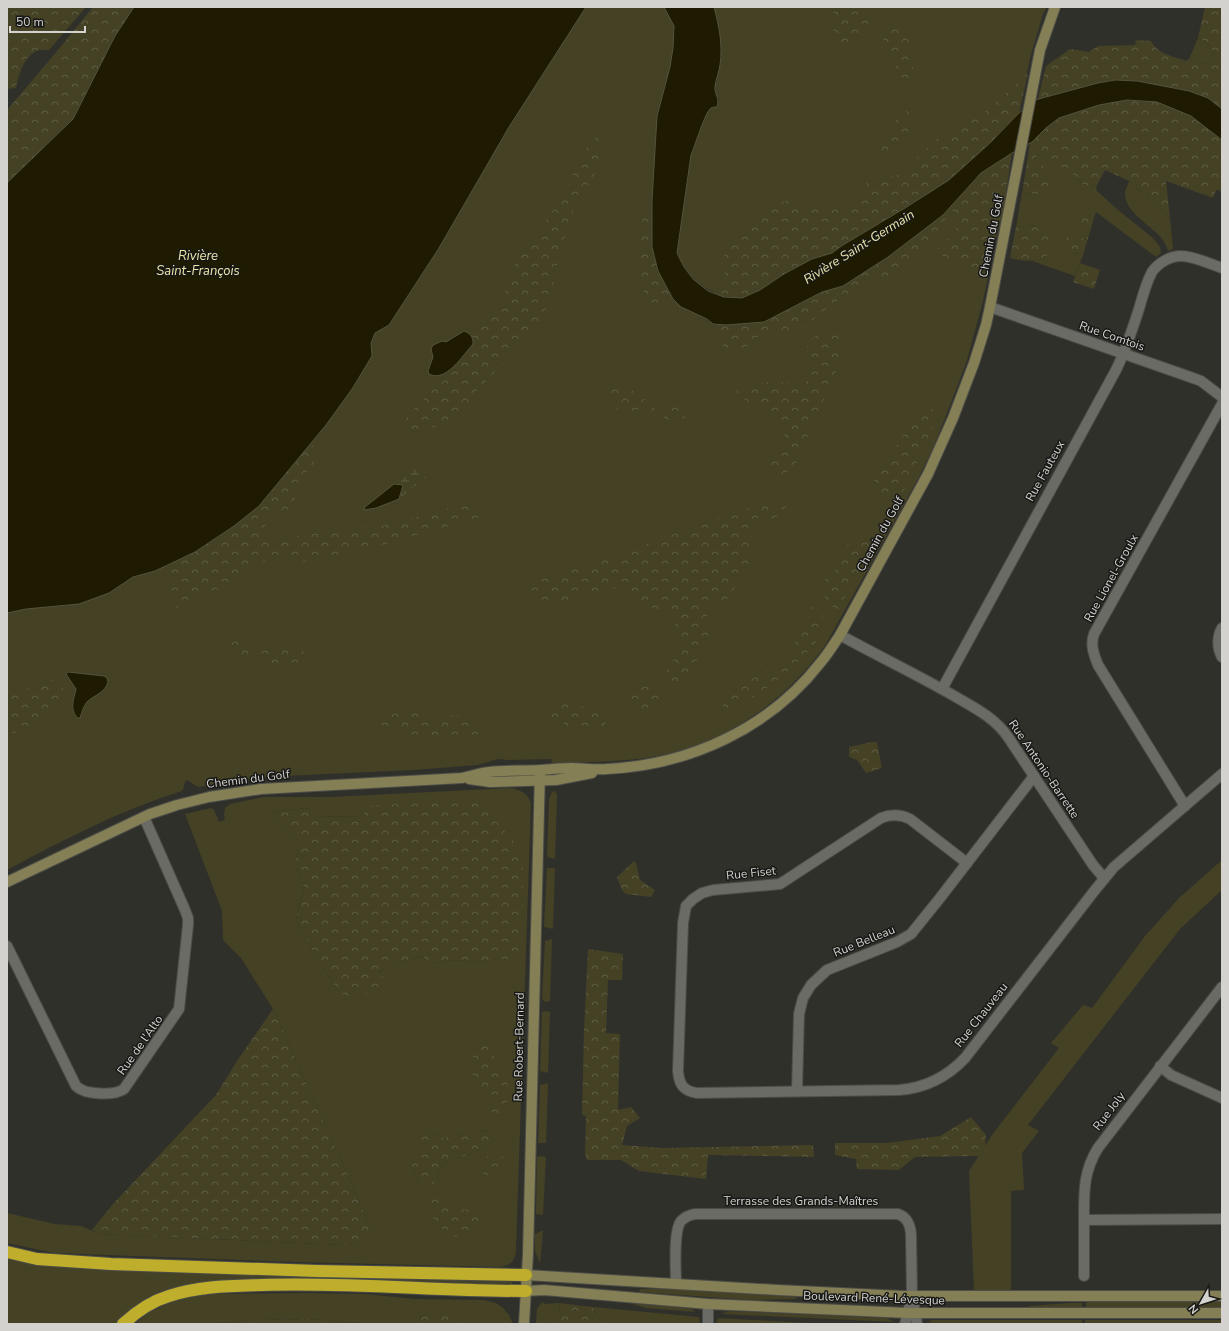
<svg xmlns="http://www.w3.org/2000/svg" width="1229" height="1331" font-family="'Nunito Sans',sans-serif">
  <defs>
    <pattern id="forest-crowns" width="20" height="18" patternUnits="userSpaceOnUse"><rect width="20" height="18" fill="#444125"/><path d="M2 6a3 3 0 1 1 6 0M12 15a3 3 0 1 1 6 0" fill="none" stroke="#5e5c44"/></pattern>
    <pattern id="wetland-marsh" width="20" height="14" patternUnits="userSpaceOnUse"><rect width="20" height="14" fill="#444125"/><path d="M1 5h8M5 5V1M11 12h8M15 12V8" fill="none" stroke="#5e5c44"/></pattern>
  </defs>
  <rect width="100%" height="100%" fill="#30302b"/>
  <g fill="#444125" fill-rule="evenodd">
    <path d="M586,7H664L674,26L673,48L670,67L657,116L652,201V247L658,271L673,299L713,324L726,325L888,257L943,215L981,173L1005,195L983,301L967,360L954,395L934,446L919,477L826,644C787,700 726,743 658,756C624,762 588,762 552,763L551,759L508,760L498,759L478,765L414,770L283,776L240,780L198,787L187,780L185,782L183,790L179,792C119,811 63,840 7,870V613L109,593L133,577L155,571L195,552L259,506L326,425L352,389L372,356L371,343L375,333L389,325L439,248L509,127Z"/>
    <path d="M714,7H1047L1043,14L1030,58L1019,113L949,180L905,208L843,245L832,253L724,297C700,287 688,277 677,253L691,155C697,142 700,123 708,112C711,108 715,104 719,100C716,93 713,88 717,81L720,35Z"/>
    <path d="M1198,38C1206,42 1211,46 1214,55L1211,61L1208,64L1198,62L1189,59Z"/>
    <path d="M1038,154L1042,155C1053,168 1052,162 1066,168C1078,174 1078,189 1097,185L1096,190L1118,210L1153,238L1160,247L1161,253L1156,257L1096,212L1094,218L1085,214C1090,238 1090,237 1072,252L1083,255L1075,276L1032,261L1046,257L1036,225L1016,227L1022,193L1035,194L1036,162L1035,159Z"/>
    <path d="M1129,181L1170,218L1173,249L1168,251C1167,247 1165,243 1163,240C1153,226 1123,212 1125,192C1126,189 1128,184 1129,181Z"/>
    <path d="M511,788C521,790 527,793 531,803L516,1249C516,1261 510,1266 499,1267L296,1262L80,1254L54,1253L7,1243V1213L55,1224L81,1226L100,1234L344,1245L358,1242L370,1228L354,1189L273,1009L241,958L223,940L222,911L185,814L211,808L214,810L219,822L225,820L224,815L225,808L230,804L264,797H330ZM364,806L512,959H498L478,962L457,960L429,963L424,956L386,966L378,973L374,998L364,992L337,990L313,951L296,920L300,902L304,889L302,879L294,864L298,852V840L270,812L309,808L311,816L364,817ZM486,1130L493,1140C484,1153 458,1157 443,1162L439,1171L437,1180L420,1186L411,1164L421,1149V1136L431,1134L444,1138L464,1133H476Z"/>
    <polygon points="555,791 557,795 555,859 547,857 549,799 552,792"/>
    <polygon points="1222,860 1222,890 1180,929 1028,1125 1039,1131 1022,1153 1024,1190 1011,1191 1011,1290 974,1290 969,1171 992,1135 1059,1048 1051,1043 1083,1005 1092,1008 1145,936 1179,898"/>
    <polygon points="547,868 555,868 553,929 544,927"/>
    <polygon points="552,939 550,1001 545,1002 542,999 545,941"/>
    <polygon points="544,1011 550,1012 548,1073 540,1071 542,1012"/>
    <polygon points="548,1083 546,1143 538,1143 540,1085"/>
    <polygon points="540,1156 546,1157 543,1215 536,1214 537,1157"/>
    <polygon points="541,1231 543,1231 540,1263 535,1251 535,1234"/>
    <polygon points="7,1258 31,1263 490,1280 512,1282 512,1285 390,1281 212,1283 120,1321 117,1324 7,1324"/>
    <polygon points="640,1289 679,1289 797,1297 796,1299 750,1300 639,1292"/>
    <polygon points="307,1293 367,1294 414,1299 484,1300 496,1303 503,1308 509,1315 513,1324 467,1324 463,1320 421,1316 418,1324 368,1324 312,1319 250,1320 208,1324 135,1324 148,1313 167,1304 186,1298 211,1294"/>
    <polygon points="1222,1301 1222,1307 1086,1308 1086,1302"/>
    <polygon points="542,1302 545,1304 559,1303 560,1315 554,1319 553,1324 536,1324 537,1309"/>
    <polygon points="633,1303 685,1308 692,1309 695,1312 646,1308 633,1304"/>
    <polygon points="1070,1303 1082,1303 1082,1308 1029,1309 1029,1306"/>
    <polygon points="593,1307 699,1317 700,1324 604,1324 597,1316"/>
    <polygon points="728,1311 887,1318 894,1322 722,1314"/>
    <polygon points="718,1318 829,1324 716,1324"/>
    <polygon points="932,1320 1082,1320 1082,1324 938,1324 928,1322"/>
    <polygon points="1085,1320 1222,1320 1222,1323 1085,1324"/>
  </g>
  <g fill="url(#forest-crowns)">
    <path d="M7,7H86L49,50C46,50 42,50 39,50C24,55 19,74 16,88L7,89V50L8,39H7Z"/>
    <polygon points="93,7 134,7 115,36 73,119 7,183 7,110 58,50"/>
    <path d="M834,7H862L872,31L871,35L852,45C849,44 845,44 842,43C830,37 833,18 834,7Z"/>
    <path d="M1205,7H1222V109L1208,98L1189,91L1137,81L1115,80L1098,83L1038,99L1046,66L1070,49L1089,52L1098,46L1135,45L1136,40L1151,41C1157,54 1173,56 1186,61L1189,59L1198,62L1208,64L1211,61L1214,54C1211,46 1206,42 1198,38Z"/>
    <polygon points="903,24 908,28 911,42 902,47 900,51 904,55 910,58 916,79 902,84 892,55 887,56 883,44 884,36 894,28"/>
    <path d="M1028,73L1019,113L990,143L949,180L905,208L843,245L832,253L812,259L784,274L760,290L742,298L721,296L725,271L722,262C731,236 762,199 792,201C800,202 807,208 815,209C837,213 853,205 869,193L864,189L868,179L870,184L877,183L885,178L901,174L920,165L917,156L923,153L936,139L957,130L984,113Z"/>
    <path d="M1127,100L1157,102L1191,116L1222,140V191L1216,190L1213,198L1166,181L1170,218L1129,181L1105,170L1097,185L1088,186L1083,184L1067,169L1049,163L1042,155L1038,154L1035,159L1036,162C1049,165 1057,186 1042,193C1036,195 1028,193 1022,193L1030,143L1046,128L1059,118L1099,105Z"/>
    <path d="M907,111L912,116C913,132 897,146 887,156L879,157L877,152C882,141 895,116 907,111Z"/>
    <polygon points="596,137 601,138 602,147 596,172 575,205 559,256 549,303 534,331 473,395 460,415 446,423 418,432 408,431 405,428 403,422 418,404 423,403 425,396 446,379 468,355 473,344 472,333 479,331 494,315 503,303 507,284 515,264 527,245 559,203 588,145"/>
    <path d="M1012,153C1006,188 1004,228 987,259C984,265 979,270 976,274C967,265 962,258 948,260L936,250L956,231L957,222L951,206L981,173Z"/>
    <polygon points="652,201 652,247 658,271 672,297 660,304 654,306 647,300 642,287 639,259 642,212"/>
    <polygon points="1085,214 1094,218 1083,255 1072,252 1064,247 1066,238 1074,232 1086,240 1088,231 1082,227 1079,218"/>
    <path d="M943,215C948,221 947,228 943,234L893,274L886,278L874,280L863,285L839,299L800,330L790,334L765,333L754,339L747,347L726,353C720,344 721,334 720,325H726L797,305L822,292L843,286L888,257Z"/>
    <path d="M1036,225C1047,231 1050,239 1051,252C1040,263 1025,262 1010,258L1016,227Z"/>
    <polygon points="1080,263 1100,270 1094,289 1073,282"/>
    <path d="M829,329C862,336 818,411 811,427C806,439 803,453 796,464C791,472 784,475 776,476L770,467L773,458L785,446L786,441L782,426L777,419L749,403L735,391L775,380L785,383L801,385L807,381L808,362L807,351L808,342L814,337Z"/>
    <polygon points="626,383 630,389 655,407 653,412 644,409 632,411 618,410 611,402 610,391 621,384"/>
    <path d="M682,402L688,403C689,405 690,407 689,409C688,421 673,423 664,419C661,404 671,404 682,402Z"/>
    <polygon points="925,407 939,411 926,445 898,502 881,494 871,485 917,414"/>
    <polygon points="310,444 318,450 313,465 298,480 294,502 289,509 267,519 264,529 259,533 263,538 272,539 385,525 469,503 479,509 481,517 375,547 293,564 282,556 259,563 225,586 177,608 166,590 172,563 195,552 234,526 259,506"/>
    <polygon points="782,501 786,504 787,506 774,520 761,517 751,521 753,544 751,562 735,588 727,599 716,603 709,609 706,620 709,636 690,675 681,684 675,685 667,683 665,678 665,672 671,666 678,650 679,640 676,625 668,614 654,609 632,594 619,588 608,589 583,597 556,603 543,604 534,597 531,591 533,585 545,576 618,555 720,517 769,502"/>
    <polygon points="855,538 874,546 838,610 830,605 825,598 822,590 825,579 835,571 841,551"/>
    <path d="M812,607H817L823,618L824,632C798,667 764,693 726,713L721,702L723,693L774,668C793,654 803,628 812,607Z"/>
    <path d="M242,639L256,647H260C249,657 239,665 228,649L230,643Z"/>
    <polygon points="296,646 307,654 308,660 305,663 298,666 269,665 257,658 257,655 268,648"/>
    <path d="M46,679C58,681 62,682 65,694C53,713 30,733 7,734V695L17,694Z"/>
    <path d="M637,685L663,690L668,698C666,700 664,704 662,706C651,718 632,706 623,698L625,691Z"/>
    <path d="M567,698L577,701L585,709L603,714L608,720L604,726L565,728V724L550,718C551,712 562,701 567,698Z"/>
    <path d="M416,712L427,718L448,715L468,717L478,723L480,733L475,738C463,737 438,733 427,737C420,739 420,742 412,742L401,729L383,727L380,722C387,711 404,713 416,712Z"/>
    <polygon points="871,742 877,742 882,768 866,773 857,760 849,757 849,747"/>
    <polygon points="477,800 523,852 522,944 518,954 512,959 498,959 478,962 457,960 429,963 423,956 387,966 378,972 388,982 374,998 364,992 352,1000 337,990 313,951 296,920 300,902 304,889 302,879 294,864 298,852 298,840 270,812 309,808 311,816 364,817 364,806"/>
    <polygon points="634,861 636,863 640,880 655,890 651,897 626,894 622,890 617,877"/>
    <polygon points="588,949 623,954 622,980 608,980 606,1033 620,1034 618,1110 631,1107 640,1118 627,1126 622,1145 662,1148 813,1145 814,1157 708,1155 706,1179 639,1171 621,1160 587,1160 585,1153 586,1116 582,1115 584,1031"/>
    <polygon points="273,1009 354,1189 370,1228 366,1237 358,1242 345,1245 100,1234 92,1230 113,1204 216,1095 239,1058"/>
    <polygon points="486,1044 493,1049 494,1059 512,1093 502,1112 494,1115 489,1108 489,1095 476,1085 471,1068 474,1052"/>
    <polygon points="971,1117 986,1135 985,1147 979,1156 915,1157 899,1170 857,1169 856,1159 835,1155 835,1143 887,1143 940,1136"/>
    <path d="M486,1130L493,1140C484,1153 458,1157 443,1162L439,1171L437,1180L429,1187L420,1186L411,1164L407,1159L409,1153L421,1149L420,1136L431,1134L444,1138L464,1133H476Z"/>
    <path d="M497,1153L503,1157L505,1165L500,1171L489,1176L482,1173C481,1160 485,1156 497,1153Z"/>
    <path d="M437,1198L450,1202L461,1209L471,1210L477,1216L480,1222C469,1236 462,1240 445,1234C439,1220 426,1218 430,1201Z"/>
    <polygon points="559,1303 593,1307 597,1316 604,1324 553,1324 554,1319 560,1314"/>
    <polygon points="449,1314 463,1320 467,1324 418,1324 421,1316"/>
    <polygon points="312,1319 368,1324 208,1324 250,1320"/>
  </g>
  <polygon fill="url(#wetland-marsh)" points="413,466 423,470 428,474 425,478 399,499 401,496 401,492 403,485 394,484"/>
  <g fill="#1f1b00" stroke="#55523e">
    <polygon points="134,7 586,7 509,127 439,248 389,325 375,333 371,343 372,356 352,389 326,425 259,506 234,526 195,552 155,571 133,577 109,593 79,604 26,609 7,613 7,183 73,119 115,36"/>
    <path d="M664,7H714C719,26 723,45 720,65C719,72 716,79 715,86C714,95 720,97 717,107C715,107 713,107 711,108C705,112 695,146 691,155L677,253L684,267L693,279L708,291L724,297L742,298L760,290L784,274L812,259L832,253L843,245L905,208L949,180L990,143L1019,113L1035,100L1098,83L1115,80L1137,81L1189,91L1208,98L1222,109V140L1191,116L1157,102L1127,100L1099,105L1059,118L1046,128L1032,142L1012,153L981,173L943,215L888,257L843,286L822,292L764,322L726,325L713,324L707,319L681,307L673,299L658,271L652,247V201L657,116L670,67L673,48L674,26Z"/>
    <path d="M464,331C471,334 473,337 473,344C463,355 446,383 429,374L428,371L433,357L431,349L433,345L442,341L446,342Z"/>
    <polygon points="394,484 403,485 399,499 376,508 364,510 365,507"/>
    <path d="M68,672L104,676L107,678L108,682C105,693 94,695 87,702C83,707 82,712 80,718H78C69,710 74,699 76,689L66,674Z"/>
  </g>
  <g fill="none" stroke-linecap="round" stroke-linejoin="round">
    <g stroke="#4c4c48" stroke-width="12">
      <g id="street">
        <polyline points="990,307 1193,378 1201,381 1222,397"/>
        <path d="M1222,628C1217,637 1217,648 1222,657"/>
        <path d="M840,635C878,656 918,675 956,697C975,708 995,718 1008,737L1093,865L1104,878"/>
        <path d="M942,689L1116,370C1126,350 1132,330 1139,309C1142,298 1146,283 1152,272C1158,263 1170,256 1181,256C1194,256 1210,264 1222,268"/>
        <path d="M1185,806L1098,665C1094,655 1090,645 1094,634L1222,404"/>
        <path d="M967,863L910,819C900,814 891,814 881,818L780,884L713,890L702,893L693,899L686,906L683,923L678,1071C679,1084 683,1091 697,1093L899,1090C926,1088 947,1077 965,1058L1095,890L1114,867L1222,774"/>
        <path d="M7,946L76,1086C85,1095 114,1096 124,1089L179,1009L188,925V918L185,910L144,817"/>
        <polyline points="1160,1066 1171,1075 1222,1098"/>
        <polyline points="797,1091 799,1014 803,998 811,985 827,970 897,942 911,934 940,898 1034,776"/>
        <polyline points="1084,1220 1222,1219"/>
        <path d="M1084,1276C1084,1257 1084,1239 1084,1220C1084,1193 1083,1172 1098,1148L1222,987"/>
        <path d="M676,1284C676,1270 673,1231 681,1221C685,1217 689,1215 695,1214H898C907,1217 910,1224 911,1234L912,1296L905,1324"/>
        <polyline points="914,1306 917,1324"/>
        <polyline points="708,1324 708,1304"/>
      </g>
    </g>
    <g stroke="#4c4c48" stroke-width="12">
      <g id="secondary">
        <polyline points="469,779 490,782 556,780 592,773"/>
        <path d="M7,882L150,814L177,805L209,797L261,789L462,778C471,776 480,773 489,772C506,770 523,771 541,770C551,769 561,768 571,768C583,768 595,770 607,769C690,765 770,728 821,662C828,654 834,644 840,635L928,474L953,418L974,363L986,325L990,307L1040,50L1055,7"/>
        <polyline points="526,1275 778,1290 903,1296 1222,1296"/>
        <polyline points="526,1291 544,1290 708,1304 908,1313 1222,1313"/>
        <polyline points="524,1324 528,1254 540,770"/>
      </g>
    </g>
    <g stroke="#4c4c48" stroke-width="14">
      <g id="highway">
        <polyline points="7,1252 37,1259 111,1264 317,1271 526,1275"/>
        <path d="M123,1324C136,1312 152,1301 169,1296C199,1286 231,1286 262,1285C350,1282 438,1291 526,1291"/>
      </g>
    </g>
    <use href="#street" stroke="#6b6b65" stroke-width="10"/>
    <use href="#secondary" stroke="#847f54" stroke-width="10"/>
    <use href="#highway" stroke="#bfae2c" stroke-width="12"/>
  </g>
  <g text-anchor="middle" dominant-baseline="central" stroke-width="3" stroke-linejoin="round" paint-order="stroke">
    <g font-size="12" fill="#d3d2cf" stroke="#181816">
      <text transform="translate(991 236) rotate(-79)">Chemin du Golf</text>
      <text transform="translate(1112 336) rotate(19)">Rue Comtois</text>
      <text transform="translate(1045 471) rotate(-61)">Rue Fauteux</text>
      <text transform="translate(880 534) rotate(-61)">Chemin du Golf</text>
      <text transform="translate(1111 578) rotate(-61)">Rue Lionel-Groulx</text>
      <text transform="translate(1044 769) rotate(56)">Rue Antonio-Barrette</text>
      <text transform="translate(248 779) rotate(-7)">Chemin du Golf</text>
      <text transform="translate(751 873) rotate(-6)">Rue Fiset</text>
      <text transform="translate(864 941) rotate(-22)">Rue Belleau</text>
      <text transform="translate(981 1015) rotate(-52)">Rue Chauveau</text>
      <text transform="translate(140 1045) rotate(-55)">Rue de l'Alto</text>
      <text transform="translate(519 1047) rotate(-89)">Rue Robert-Bernard</text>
      <text transform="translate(1109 1111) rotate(-53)">Rue Joly</text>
      <text x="801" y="1201">Terrasse des Grands-Maîtres</text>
      <text transform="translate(874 1298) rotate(2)">Boulevard René-Lévesque</text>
    </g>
    <g font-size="13" font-style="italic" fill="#ece5aa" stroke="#181816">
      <text transform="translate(859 247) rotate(-32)">Rivière Saint-Germain</text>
      <text x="198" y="256">Rivière<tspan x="198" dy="15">Saint-François</tspan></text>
    </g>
  </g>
  <rect width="1229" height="1331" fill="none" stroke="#d3d2cf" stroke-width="16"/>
  <g transform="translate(1201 1303) rotate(231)" stroke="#181816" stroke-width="3" paint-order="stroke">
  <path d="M0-3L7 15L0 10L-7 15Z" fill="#d3d2cf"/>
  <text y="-6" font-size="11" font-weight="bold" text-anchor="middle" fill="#d3d2cf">N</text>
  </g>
  <path d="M10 26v6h75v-6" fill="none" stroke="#d3d2cf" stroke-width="2"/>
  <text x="16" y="26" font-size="12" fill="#d3d2cf" stroke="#181816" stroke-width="3" paint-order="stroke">50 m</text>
</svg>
